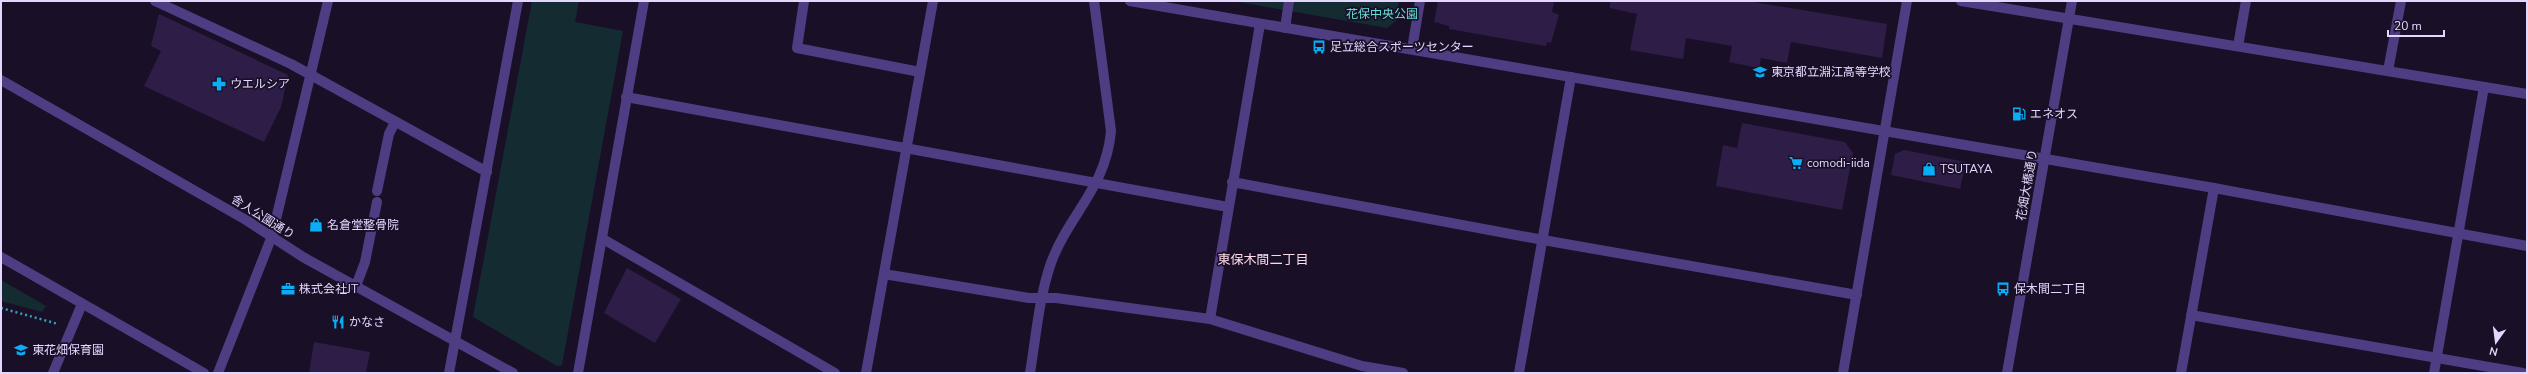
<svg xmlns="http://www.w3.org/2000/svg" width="2528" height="374" font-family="'Nunito Sans','Noto Sans JP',sans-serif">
  <rect width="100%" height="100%" fill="#191027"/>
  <g fill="#142c31">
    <polygon points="532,1 579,1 575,22 623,31 562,365 557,366 473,317"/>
    <polygon points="1233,1 1399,1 1396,21 1387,28"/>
    <polygon points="1,280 46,306 42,312 1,301"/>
  </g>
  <g fill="#2e1d47">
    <polygon points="1438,1 1554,1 1552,12 1559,15 1551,43 1547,42 1546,46 1449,29 1449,26 1434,22"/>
    <polygon points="1610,1 1747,1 1887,24 1882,58 1791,42 1787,63 1761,58 1759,68 1729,62 1732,46 1686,38 1683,59 1630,50 1637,14 1610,8"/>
    <polygon points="159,14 288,75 281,107 264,142 144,86 161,51 151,46"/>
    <polygon points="1742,123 1845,142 1853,153 1842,210 1716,186 1723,145 1737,148"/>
    <polygon points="1904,150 1966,162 1960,189 1891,175 1895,154"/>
    <polygon points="627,268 681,299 655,343 604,313"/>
    <polygon points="314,342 370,352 366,373 309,373"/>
  </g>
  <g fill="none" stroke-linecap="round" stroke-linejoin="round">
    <polyline stroke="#34a2b5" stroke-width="2.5" stroke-dasharray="2 3" stroke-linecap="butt" points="1,308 58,324"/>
    <g stroke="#4f3d84" stroke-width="10">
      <polyline points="155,1 291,64 487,172"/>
      <polyline points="804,1 797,48 920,72"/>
      <polyline points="1130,1 2214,188 2527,246"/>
      <polyline points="1961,1 2527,94"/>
      <polyline points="1285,28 1289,1"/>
      <polyline points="2238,46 2246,1"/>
      <polyline points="1412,49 1420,1"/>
      <polyline points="2388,71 2401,1"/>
      <polyline points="1,80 246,220 303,257 513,373"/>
      <polyline points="626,97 1228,207"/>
      <polyline points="1232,182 1543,240 1857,295"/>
      <polyline points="377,191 389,134 395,122"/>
      <polyline points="603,239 835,373"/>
      <polyline points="1,257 204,373"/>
      <polyline points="884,274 1029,298 1056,298 1210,319 1362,366 1403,373"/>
      <polyline points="356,286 365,262 377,202"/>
      <polyline points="2191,315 2523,373"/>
      <polyline points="1210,319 1260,24"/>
      <polyline points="53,373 82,304"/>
      <polyline points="218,373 272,236 328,1"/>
      <polyline points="449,373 518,1"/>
      <polyline points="578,373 644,1"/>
      <polyline points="866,373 933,1"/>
      <path d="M1030,373C1036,337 1039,297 1051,263C1069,214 1106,188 1111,131L1094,1"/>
      <polyline points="1519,373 1571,77"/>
      <polyline points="1843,373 1907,1"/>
      <polyline points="2007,373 2072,1"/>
      <polyline points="2181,373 2214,188"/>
      <polyline points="2434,373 2484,87"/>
    </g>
  </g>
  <defs>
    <g id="bus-bare" transform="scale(1.08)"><path d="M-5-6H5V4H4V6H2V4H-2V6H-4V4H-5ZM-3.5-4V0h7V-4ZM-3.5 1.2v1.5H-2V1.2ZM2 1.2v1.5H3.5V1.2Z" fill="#0aaef7" stroke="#191027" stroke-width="2.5" paint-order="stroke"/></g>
    <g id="school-bare" transform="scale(1.08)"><path d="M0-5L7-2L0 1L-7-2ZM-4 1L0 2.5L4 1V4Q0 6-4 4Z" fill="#0aaef7" stroke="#191027" stroke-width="2.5" paint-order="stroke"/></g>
    <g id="pharmacy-bare" transform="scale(1.08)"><path d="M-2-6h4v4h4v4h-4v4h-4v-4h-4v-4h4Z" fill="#0aaef7" stroke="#191027" stroke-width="2.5" paint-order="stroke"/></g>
    <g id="fuel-bare" transform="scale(1.08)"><path d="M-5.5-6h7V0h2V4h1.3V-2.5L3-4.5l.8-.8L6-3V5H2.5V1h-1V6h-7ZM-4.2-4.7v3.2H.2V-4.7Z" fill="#0aaef7" stroke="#191027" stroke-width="2.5" paint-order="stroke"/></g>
    <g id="supermarket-bare" transform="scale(1.08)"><path d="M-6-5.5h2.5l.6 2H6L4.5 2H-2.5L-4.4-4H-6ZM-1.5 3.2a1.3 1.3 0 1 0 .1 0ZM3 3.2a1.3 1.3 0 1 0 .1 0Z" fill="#0aaef7" stroke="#191027" stroke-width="2.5" paint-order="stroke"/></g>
    <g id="shop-bare" transform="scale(1.08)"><path d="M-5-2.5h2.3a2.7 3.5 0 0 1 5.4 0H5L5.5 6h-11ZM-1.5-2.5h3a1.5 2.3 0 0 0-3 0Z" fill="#0aaef7" stroke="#191027" stroke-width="2.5" paint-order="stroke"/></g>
    <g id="office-bare" transform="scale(1.08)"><path d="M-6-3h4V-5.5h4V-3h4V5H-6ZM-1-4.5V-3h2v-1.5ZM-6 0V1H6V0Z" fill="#0aaef7" stroke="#191027" stroke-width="2.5" paint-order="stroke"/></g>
    <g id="restaurant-bare" transform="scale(1.08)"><path d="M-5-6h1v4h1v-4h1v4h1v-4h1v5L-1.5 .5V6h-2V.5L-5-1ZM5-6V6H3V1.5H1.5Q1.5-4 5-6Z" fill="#0aaef7" stroke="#191027" stroke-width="2.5" paint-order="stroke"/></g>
  </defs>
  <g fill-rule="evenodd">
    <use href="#bus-bare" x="1319" y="47"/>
    <use href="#school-bare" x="1760" y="72"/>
    <use href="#pharmacy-bare" x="219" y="84"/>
    <use href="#fuel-bare" x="2019" y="114"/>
    <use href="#supermarket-bare" x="1796" y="163"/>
    <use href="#shop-bare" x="1929" y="169"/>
    <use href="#shop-bare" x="316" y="225"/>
    <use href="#office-bare" x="288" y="289"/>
    <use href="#bus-bare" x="2003" y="289"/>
    <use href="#restaurant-bare" x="338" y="322"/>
    <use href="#school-bare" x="21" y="350"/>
  </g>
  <g text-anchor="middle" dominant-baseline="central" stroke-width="3.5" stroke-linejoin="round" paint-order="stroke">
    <g font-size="12" fill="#65dcd7" stroke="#191027">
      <text x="1382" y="14">花保中央公園</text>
    </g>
    <g font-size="12" fill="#e4d7fe" stroke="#191027" text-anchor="start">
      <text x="1330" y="47">足立総合スポーツセンター</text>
      <text x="1771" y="72">東京都立淵江高等学校</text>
      <text x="230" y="84">ウエルシア</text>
      <text x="2030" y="114">エネオス</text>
      <text x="1807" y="163">comodi-iida</text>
      <text x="1940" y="169">TSUTAYA</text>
      <text x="327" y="225">名倉堂整骨院</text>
      <text x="299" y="289">株式会社JT</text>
      <text x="2014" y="289">保木間二丁目</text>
      <text x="349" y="322">かなさ</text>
      <text x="32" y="350">東花畑保育園</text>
    </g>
    <g font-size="12" fill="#e4d7fe" stroke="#191027">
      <text transform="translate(2027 185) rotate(-80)">花畑大橋通り</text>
      <text transform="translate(263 217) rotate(32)">舎人公園通り</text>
    </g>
    <g font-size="13" fill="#fed9e9" stroke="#191027">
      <text x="1263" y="260">東保木間二丁目</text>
    </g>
  </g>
  <rect width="2528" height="374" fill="none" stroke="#e4d7fe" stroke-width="4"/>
  <g transform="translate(2496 342) rotate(194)" stroke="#191027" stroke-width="3" paint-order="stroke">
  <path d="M0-3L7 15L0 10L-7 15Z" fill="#e4d7fe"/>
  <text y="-6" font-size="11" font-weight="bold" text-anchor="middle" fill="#e4d7fe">N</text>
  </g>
  <path d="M2388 30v6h56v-6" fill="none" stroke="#e4d7fe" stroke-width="2"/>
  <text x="2394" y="30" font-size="12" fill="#e4d7fe" stroke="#191027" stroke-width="3" paint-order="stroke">20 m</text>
</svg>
